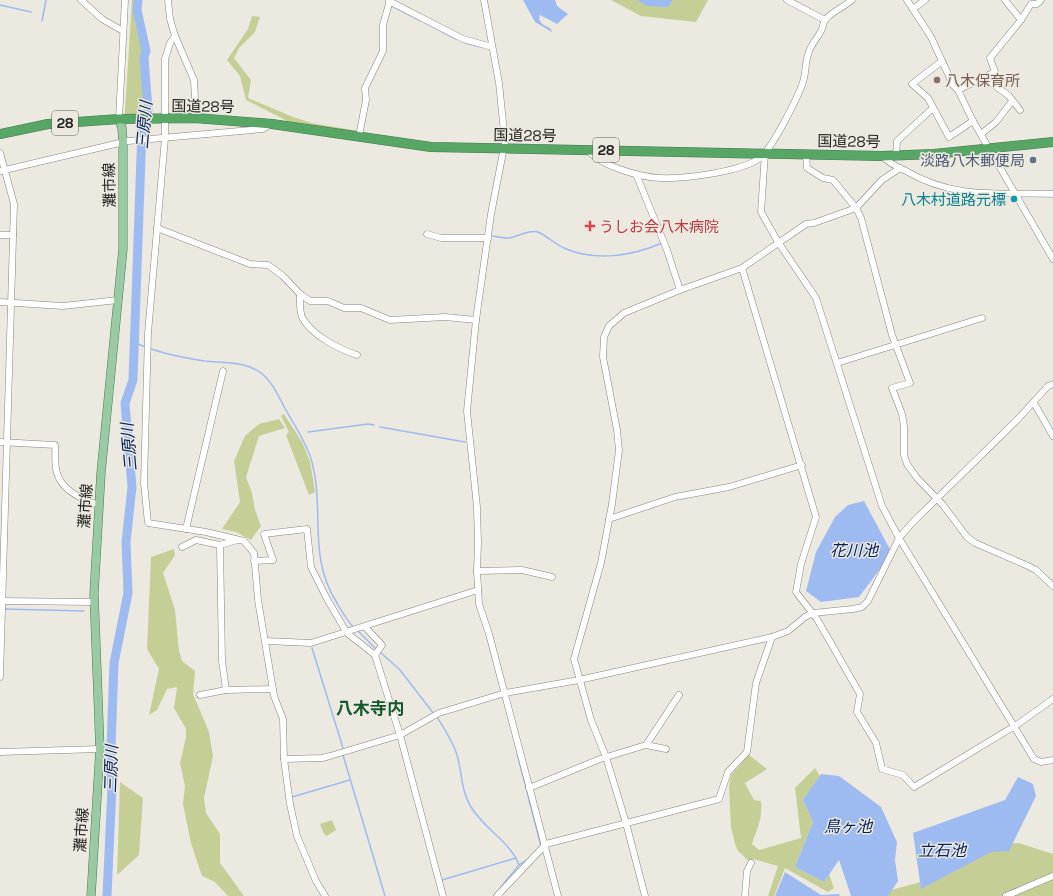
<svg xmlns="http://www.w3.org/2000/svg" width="1053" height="896" font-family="'Space Grotesk','Noto Sans JP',sans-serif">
  <rect width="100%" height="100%" fill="#ece9e1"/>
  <g fill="#c5cf95">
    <path d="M132,0H136L135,23L143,51C141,59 145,65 145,73C145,89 142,103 138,118H125V111Z"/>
    <polygon points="611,0 708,0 696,22 641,16"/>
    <polygon points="252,16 260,17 255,32 239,48 234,58 251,80 248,98 293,117 312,123 358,131 357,134 293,124 246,100 240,76 227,60 248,29"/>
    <polygon points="284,414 302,442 310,461 315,492 309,495 286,435 289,432 281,416"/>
    <polygon points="279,419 285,428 259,436 246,477 252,493 255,510 261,526 251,540 236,532 222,529 240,502 234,461 245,436 259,424"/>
    <polygon points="174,549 175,555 163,573 175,610 179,651 182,661 195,671 193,694 209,732 213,756 204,798 206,813 220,834 220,863 244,896 228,896 215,882 202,876 191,843 183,804 185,786 180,763 186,737 186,729 174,708 177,687 167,689 157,710 149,715 159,669 147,649 151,557"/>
    <path d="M749,755L767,769L745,783L754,800L761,801C763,817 757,829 752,844L759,850L801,838L795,788L815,768L820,776L803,800L813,822L795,867L824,882L829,874L834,888L828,892L785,868L774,896H768L778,866L753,859L751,863L738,851L735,844L731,827L729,787L731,775Z"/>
    <polygon points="120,782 143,798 139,855 117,875"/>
    <polygon points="332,820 336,830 327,836 324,834 320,824"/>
    <polygon points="1019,843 1053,854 1053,896 880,896 891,890 917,883 941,874 1001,844"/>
  </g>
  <g fill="#9ebbf1">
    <polygon points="523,0 555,0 557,6 568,14 557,24 540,15 539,19 542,24 551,29 552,32 535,22"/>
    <polygon points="637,0 673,0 668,7 647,6"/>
    <polygon points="864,501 892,553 859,597 821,602 806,591 816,552 835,517 848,505"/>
    <polygon points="821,774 839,776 881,807 897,842 895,860 898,881 888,896 851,896 839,860 824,882 795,867 813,822 803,800"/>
    <polygon points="1018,777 1033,784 1036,796 1009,851 991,852 921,889 913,833 1005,800"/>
    <polygon points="785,872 821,895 839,894 840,896 775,896"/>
  </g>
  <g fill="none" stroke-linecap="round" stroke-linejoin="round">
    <g stroke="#9ebbf1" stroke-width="1.5">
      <polyline points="0,5 31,12"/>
      <polyline points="390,5 421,21"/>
      <polyline points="42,21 46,0"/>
      <polyline points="424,22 456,39"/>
      <polyline points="465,43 481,47"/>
      <path d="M493,236C498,237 503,238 508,238C518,237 529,229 538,232C547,236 555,244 564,248C595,262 632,256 662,243"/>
      <polyline points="134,342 145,347"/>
      <path d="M149,348C166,355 187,358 205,361C223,363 245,361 261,373C273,382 279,398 286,410C295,427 307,443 312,462C325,512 307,555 337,603C342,612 347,620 354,628"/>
      <polyline points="380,427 465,442"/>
      <polyline points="308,432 368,424 374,425"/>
      <polyline points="4,609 84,611"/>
      <polyline points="357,630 377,650"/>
      <polyline points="312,648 343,748"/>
      <polyline points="380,652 400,670 434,714"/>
      <path d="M437,717C444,728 453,742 457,755C462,772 461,791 471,807C485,830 510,841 519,865"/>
      <polyline points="517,753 541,846"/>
      <polyline points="343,755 385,896"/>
      <polyline points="292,797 350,780"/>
      <polyline points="442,880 516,858"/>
      <polyline points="501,887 519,865 527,860"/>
    </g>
    <polyline stroke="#9ebbf1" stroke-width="9" points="107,896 112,787 110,775 114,663 128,593 126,542 132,487 125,403 133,380 142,129 148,110 144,57 146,51 137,10 138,0"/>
    <g stroke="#87847c" stroke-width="7">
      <g id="minor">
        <polyline points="81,0 102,19 123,31"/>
        <polyline points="168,0 170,19 175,36 194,80 196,118"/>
        <polyline points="484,0 499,83 505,142 491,214 476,320 467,411 477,507 478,543 477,571 479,604 489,634 558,896"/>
        <polyline points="787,0 825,20"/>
        <polyline points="907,0 931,37 953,85 958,90 973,121 1053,259"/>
        <polyline points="1005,0 1021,20"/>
        <polyline points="389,1 463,39 492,47"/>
        <polyline points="913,9 925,0"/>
        <polyline points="175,36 170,43 165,59 165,138 148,333 144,483 148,523 206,532 244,541 254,553 258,600 274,696 283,719 284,759 290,804 297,836 316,881 325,896"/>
        <polyline points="942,61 912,84 928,98 949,137 973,121"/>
        <polyline points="985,78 1009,96 1020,110"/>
        <polyline points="958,90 995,72 990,58 1021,20 1031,4 1037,4 1041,0"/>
        <polyline points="119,119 125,0"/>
        <polyline points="981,134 996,122 1012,101"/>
        <polyline points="359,136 366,100 365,88 383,51 383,25 390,0"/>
        <path d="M588,150C600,166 640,177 660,178C684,179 741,172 760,158C772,149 798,97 803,82C806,73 805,63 808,55C810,45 817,39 821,31C823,28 823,23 825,20C831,12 844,7 852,0"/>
        <polyline points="0,153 14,204 0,677"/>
        <polyline points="765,153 761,212 778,242 816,298 882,506 899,538 1034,759 1041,762 1053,760"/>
        <polyline points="806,154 807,168 823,178 833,180 856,208 861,218 892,335 910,383 892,388 902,414 904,426 904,455 907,464 917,478 943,505 967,537 975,543 1026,565 1036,570 1053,586"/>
        <path d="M882,156C889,163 897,167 906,171C956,200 998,192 1053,194"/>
        <polyline points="896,156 897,141 933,108"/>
        <polyline points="0,171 128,141 263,129 271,124"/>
        <polyline points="636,174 667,250 680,290"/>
        <polyline points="157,228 250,264 268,265 283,276 300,294 310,301 328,301 344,308 361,308 390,320 445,317 476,320"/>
        <polyline points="427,234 441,238 488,238"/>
        <polyline points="0,235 13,235"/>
        <polyline points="742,268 816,517 801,564 796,592 817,619 860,694 857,712 876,743 882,769 903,775 914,787 1018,724 1053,699"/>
        <path d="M300,294C300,301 299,313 303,319C313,336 339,349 357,355"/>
        <polyline points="0,302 63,306 118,300"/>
        <polyline points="837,363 982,318"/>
        <polyline points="1034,403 1053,436"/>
        <path d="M0,442L55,445C56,453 54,464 57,473C62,491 83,500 99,505"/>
        <polyline points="609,519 675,497 729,487 802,465"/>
        <polyline points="186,529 223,371"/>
        <polyline points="220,545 222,661 226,690"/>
        <polyline points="182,547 196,540 220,545 237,540"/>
        <polyline points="254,561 273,560 264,534 307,529 311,567 327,599 347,633 375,655 400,735 443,896"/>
        <polyline points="477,571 522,570 552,577"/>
        <polyline points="0,601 94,602"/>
        <polyline points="365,627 382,645 375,655"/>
        <polyline points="266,641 311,643 478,590"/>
        <polyline points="200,695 226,690 273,689"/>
        <polyline points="646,745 679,695"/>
        <polyline points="0,752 100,749"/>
        <polyline points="284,759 322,758 330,756 400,735 439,713 505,693 579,680 772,637 788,631 805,617 813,613 853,609 862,607 868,601 899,538 912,523 1017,420 1048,386 1053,384"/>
        <polyline points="529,788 600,759 646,745 666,749"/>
        <polyline points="497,896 546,844 719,799 728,772 747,752 756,683 772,637"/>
        <polyline points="645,896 626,823 606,757 591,720 574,659 601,563 612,504 619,450 617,430 603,357 604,337 609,326 624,313 680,290 742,268 806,224 814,223 856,208 882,180 900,168"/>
        <polyline points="745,896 747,871 751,863"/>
        <polyline points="1006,896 1053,876"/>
      </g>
    </g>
    <g stroke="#46794f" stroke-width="9">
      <polyline id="major" points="91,896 100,749 94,594 101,473 123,249 123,142 122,128 119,119"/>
    </g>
    <g stroke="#46794f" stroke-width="10">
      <polyline id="highway" points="0,134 48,124 119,119 195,118 272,124 431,147 882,156 934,154 1053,142"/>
    </g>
    <use href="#minor" stroke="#fff" stroke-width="6"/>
    <use href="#major" stroke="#9acaa3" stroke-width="8"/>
    <use href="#highway" stroke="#57a666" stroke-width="9"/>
  </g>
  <circle fill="#8d6e63" stroke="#ece9e1" stroke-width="1.5" cx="937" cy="80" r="4"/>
  <circle fill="#5c6f8a" stroke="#ece9e1" stroke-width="1.5" cx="1033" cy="160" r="4"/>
  <circle fill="#0f9aa8" stroke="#ece9e1" stroke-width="1.5" cx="1014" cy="199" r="4"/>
  <path fill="#e0444e" stroke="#ece9e1" stroke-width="1.5" d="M588 220h4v4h4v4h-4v4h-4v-4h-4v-4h4z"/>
  <g text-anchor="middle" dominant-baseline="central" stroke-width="3" stroke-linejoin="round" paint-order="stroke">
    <g fill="#ece9e1" stroke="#62605c" stroke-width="1">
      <rect x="52" y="111" width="26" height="24" rx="3"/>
      <rect x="593" y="138" width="26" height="24" rx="3"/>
    </g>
    <g font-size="14" font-weight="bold" fill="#272623">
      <text x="65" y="123">28</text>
      <text x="606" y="150">28</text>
    </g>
    <g font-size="15" fill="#785e54" stroke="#ece9e1" text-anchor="start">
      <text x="945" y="80">八木保育所</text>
    </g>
    <g font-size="15" fill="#272623" stroke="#ece9e1">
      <text transform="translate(203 106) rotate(1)">国道28号</text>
      <text transform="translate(525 135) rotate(1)">国道28号</text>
      <text transform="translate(849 141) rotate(1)">国道28号</text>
      <text transform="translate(109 185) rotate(-91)">灘市線</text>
      <text transform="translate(85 506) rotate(-86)">灘市線</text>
      <text transform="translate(81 830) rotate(-86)">灘市線</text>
    </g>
    <g font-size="15" fill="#4e5e75" stroke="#ece9e1" text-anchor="end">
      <text x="1025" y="160">淡路八木郵便局</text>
    </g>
    <g font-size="15" fill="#0d838f" stroke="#ece9e1" text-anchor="end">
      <text x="1006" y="199">八木村道路元標</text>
    </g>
    <g font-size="15" fill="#be3a42" stroke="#ece9e1" text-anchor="start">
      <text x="599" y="226">うしお会八木病院</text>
    </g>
    <g font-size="16" font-style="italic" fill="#072360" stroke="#ece9e1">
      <text transform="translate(144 125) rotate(-85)">三原川</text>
      <text transform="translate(129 447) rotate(-95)">三原川</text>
      <text x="854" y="550">花川池</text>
      <text transform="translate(111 769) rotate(-88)">三原川</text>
      <text x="848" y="826">鳥ヶ池</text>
      <text x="942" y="850">立石池</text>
    </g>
    <g font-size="17" font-weight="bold" fill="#15582b" stroke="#ece9e1">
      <text x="370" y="708">八木寺内</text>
    </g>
  </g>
</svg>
